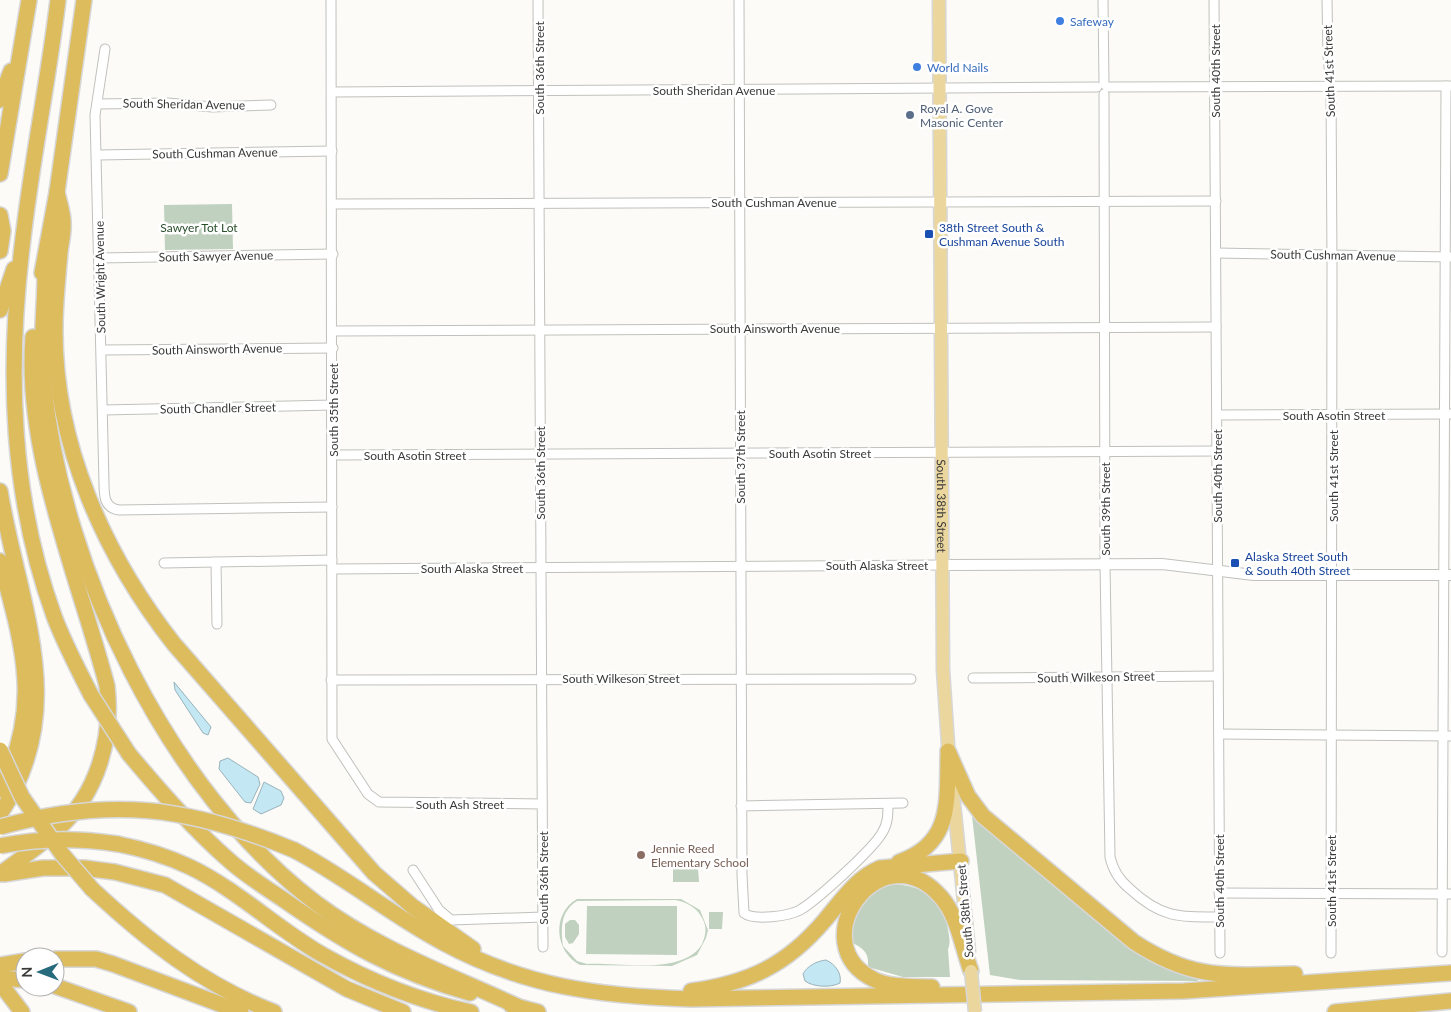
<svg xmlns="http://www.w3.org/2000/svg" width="1451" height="1012" font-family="Lato,sans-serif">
  <rect width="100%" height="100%" fill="#fcfbf7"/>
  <g fill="#c0d1bf" fill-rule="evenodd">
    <polygon points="232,204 233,249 165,250 164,205"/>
    <polygon points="971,807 988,830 1131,949 1185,975 1202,978 1197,981 1020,980 990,975"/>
    <polygon points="698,868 699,882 673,882 673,869"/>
    <path d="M889,884C919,884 944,897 948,930C949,936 951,943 948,949L950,977H903L868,967C869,953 865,950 853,943C851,928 854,905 868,895C874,890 882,888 889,884Z"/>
    <path d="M577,899H681L700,910L708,930L706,938L697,955L672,966L580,965C555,952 551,914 577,899ZM675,900C688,902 699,909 704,922C707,930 705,937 702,944C684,976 618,962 587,964L577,961L563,946C561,928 560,912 577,901Z"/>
    <polygon points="587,906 677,906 677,955 586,954"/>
    <polygon points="709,912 723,912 722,929 709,929"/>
    <polygon points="570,920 575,920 579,925 579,934 573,943 569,944 565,937 565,924"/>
  </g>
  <g fill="#c3e7f3" stroke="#9ab3bb">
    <polygon points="174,682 211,727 208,735 203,733 175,690"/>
    <polygon points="228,758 258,777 260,784 251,803 245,802 219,769 220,761"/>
    <polygon points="264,782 281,791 284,798 281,805 261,814 253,809"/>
    <path d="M826,960C835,964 842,973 840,983C831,988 813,987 805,981L803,974C807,966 817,961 826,960Z"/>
  </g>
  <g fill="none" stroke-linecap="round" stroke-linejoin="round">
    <g stroke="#c0c0bc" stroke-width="11">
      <g id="minor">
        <polyline points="331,0 332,739 368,794 379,802 542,804"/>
        <polyline points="538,0 543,947"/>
        <path d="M739,0L742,875L744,913C754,921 789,916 800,910C817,900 872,850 882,833C888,824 888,814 888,804"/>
        <polyline points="1103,0 1104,84"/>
        <polyline points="1214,0 1220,953"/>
        <polyline points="1327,0 1328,56 1331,87 1332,266 1331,953"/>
        <path d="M105,49L95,115L104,483C104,495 104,508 119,510L332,507"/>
        <polyline points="1107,87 1450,86"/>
        <polyline points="332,92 1097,87"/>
        <path d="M1104,94L1105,564L1110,857C1113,871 1119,880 1130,889C1161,918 1179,917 1220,917"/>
        <polyline points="97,104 168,103 212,107 271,105"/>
        <polyline points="98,155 332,151"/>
        <polyline points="332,204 1216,201"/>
        <polyline points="1216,253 1451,257"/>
        <polyline points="100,258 333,254"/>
        <polyline points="333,331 1216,327"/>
        <polyline points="102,350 333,348"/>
        <polyline points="103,410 333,405"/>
        <polyline points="1217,415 1451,414"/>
        <polyline points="332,455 1217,451"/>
        <polyline points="216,562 217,624"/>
        <polyline points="164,563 332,560"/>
        <polyline points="332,569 942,565"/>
        <polyline points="973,678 1218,676"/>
        <polyline points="331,680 911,679"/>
        <polyline points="1219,734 1451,736"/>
        <polyline points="741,806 903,803"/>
        <polyline points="413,870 439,910 451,920 543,917"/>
        <polyline points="1219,893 1451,894"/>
        <polyline points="1442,952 1446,86"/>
      </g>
    </g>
    <g stroke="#c0c0bc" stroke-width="12">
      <polyline id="tertiary" points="942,565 1162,564 1254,575 1451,575"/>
    </g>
    <g stroke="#d7d7d7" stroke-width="15">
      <g id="primary">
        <path id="s1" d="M939,0L943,670L949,759"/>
        <polyline points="952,784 969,951"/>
      </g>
    </g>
    <g stroke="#d7d7d7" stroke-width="18">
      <g id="motorway">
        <path d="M58,0C48,83 31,164 22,247C7,372 11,497 54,616C64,643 78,669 91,695"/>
        <polyline points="0,100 11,71"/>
        <polyline points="0,174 29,0"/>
        <path d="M57,192C59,202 63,212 63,222C64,232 61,243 60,252C58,277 55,302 55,328C54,443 104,555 174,644L374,873L412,906L473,949"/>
        <polyline points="0,215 3,231 0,251"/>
        <path d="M45,263C46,304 39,346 44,387C63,570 167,790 316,903C377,949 450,975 519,1007"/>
        <polyline points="42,273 57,192 84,0"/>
        <polyline points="0,310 14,269"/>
        <path d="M0,491C18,603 72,707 0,814"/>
        <path d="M0,561C23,645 43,708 0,790"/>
        <path d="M948,751L968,796L983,816L1134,942C1194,981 1227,975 1295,974"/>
        <path d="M129,754C161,792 193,829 231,862C247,876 266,888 284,900C347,944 396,972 470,993"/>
        <path d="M118,844C143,849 167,856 190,867C238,890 277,929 323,955C369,981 419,1001 471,1012"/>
        <path d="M294,850C346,877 391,915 442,942C525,987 598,996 691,999L1184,991L1451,973"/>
        <path d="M899,862C952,844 947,803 948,755"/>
        <path d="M0,874C19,860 40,846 58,829C98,793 113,738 107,686C78,575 24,452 33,337"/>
        <polyline points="4,874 43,868 84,868 115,872 165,885 347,989 403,1012"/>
        <path d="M92,889C147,940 203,985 274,1012"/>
        <polyline points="55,959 96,959 113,964 241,1012"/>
        <polyline points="0,965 25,961"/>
        <polyline points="0,978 25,980"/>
        <polyline points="0,983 22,1012"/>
        <polyline points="55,986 129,1012"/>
        <path d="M932,987C913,986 892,988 875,980C799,944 881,828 941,897C958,916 962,947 971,971"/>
        <path d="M691,991C749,983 787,965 825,920C842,900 856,878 880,868L961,861"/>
        <polyline points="511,1005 538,1012"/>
        <polyline points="1335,1012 1451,1001"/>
      </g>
    </g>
    <use href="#minor" stroke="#fff" stroke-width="9"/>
    <use href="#tertiary" stroke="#fff" stroke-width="10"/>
    <use href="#primary" stroke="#ebd79e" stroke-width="12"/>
    <use href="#motorway" stroke="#ddbc5e" stroke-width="15"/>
    <g stroke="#d7d7d7" stroke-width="15" stroke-linecap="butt">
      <polyline id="primary-bridge" points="971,971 975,1012"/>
    </g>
    <g stroke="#d7d7d7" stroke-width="18" stroke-linecap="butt">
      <g id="motorway-bridge">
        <polyline points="91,695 129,754"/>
        <polyline points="0,750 22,797 62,854 92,889"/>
        <path d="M0,827C110,796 190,807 294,850"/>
        <path d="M0,846C39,838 78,838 118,844"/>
      </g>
    </g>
    <use href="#primary-bridge" stroke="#ebd79e" stroke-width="12"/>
    <use href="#motorway-bridge" stroke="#ddbc5e" stroke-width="15"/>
  </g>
  <g fill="#3f7fe0" stroke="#fff" stroke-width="2">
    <circle cx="1060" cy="21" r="5"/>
    <circle cx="917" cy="67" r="5"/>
  </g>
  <circle fill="#5c6f8a" stroke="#fff" stroke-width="2" cx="910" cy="115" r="5"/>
  <g fill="#1a4fb4" stroke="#fff" stroke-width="2">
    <rect x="924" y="229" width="10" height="10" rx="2.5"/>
    <rect x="1230" y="558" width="10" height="10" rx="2.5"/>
  </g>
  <circle fill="#8d6e63" stroke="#fff" stroke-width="2" cx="641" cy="855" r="5"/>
  <g text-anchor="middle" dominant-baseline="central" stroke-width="5" stroke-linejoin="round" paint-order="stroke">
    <g font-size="12" fill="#366cbe" stroke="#fff" text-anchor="start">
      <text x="1070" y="21">Safeway</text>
      <text x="927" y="67">World Nails</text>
    </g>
    <g font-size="12" fill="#393938" stroke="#fff">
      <text transform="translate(539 68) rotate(-90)">South 36th Street</text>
      <text transform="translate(1215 71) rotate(-90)">South 40th Street</text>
      <text transform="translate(1329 71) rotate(-92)">South 41st Street</text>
      <text x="714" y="90">South Sheridan Avenue</text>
      <text transform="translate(184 104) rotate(1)">South Sheridan Avenue</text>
      <text transform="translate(215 153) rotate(-1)">South Cushman Avenue</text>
      <text x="774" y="202">South Cushman Avenue</text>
      <text transform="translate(1333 255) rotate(1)">South Cushman Avenue</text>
      <text transform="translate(216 256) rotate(-1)">South Sawyer Avenue</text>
      <text transform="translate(100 277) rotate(-91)">South Wright Avenue</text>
      <text x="775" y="328">South Ainsworth Avenue</text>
      <text transform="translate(217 349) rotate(-1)">South Ainsworth Avenue</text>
      <text transform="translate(218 408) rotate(-1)">South Chandler Street</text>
      <text transform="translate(333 410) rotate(-90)">South 35th Street</text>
      <text x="1334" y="415">South Asotin Street</text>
      <text x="820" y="453">South Asotin Street</text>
      <text x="415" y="455">South Asotin Street</text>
      <text transform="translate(740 457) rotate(-90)">South 37th Street</text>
      <text transform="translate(540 473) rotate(-90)">South 36th Street</text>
      <text transform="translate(1217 476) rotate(-90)">South 40th Street</text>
      <text transform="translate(1333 476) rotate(-90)">South 41st Street</text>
      <text stroke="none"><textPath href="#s1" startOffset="506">South 38th Street</textPath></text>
      <text transform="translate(1105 509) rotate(-90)">South 39th Street</text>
      <text x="877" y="565">South Alaska Street</text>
      <text x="472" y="568">South Alaska Street</text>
      <text transform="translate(1096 677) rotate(-1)">South Wilkeson Street</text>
      <text x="621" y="678">South Wilkeson Street</text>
      <text x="460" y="804">South Ash Street</text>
      <text transform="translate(543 878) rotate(-90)">South 36th Street</text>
      <text transform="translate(1219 881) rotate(-90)">South 40th Street</text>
      <text transform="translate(1331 881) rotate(-90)">South 41st Street</text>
      <text transform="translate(965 911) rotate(-95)">South 38th Street</text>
    </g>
    <g font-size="12" fill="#4e5e75" stroke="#fff" text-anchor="start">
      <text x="920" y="108">Royal A. Gove<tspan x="920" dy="14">Masonic Center</tspan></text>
    </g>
    <g font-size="12" fill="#294e2b" stroke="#fff">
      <text x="199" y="227">Sawyer Tot Lot</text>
    </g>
    <g font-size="12" fill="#164399" stroke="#fff" text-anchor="start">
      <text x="939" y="227">38th Street South &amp;<tspan x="939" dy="14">Cushman Avenue South</tspan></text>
      <text x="1245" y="556">Alaska Street South<tspan x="1245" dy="14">&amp; South 40th Street</tspan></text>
    </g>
    <g font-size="12" fill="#785e54" stroke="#fff" text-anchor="start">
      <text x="651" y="848">Jennie Reed<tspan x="651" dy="14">Elementary School</tspan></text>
    </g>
  </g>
  <g transform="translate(40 972) rotate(269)"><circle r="24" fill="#ffffff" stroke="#b0b0af"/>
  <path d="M0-4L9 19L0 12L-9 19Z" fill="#276b7c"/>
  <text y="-8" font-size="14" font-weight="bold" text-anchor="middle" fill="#393938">N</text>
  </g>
</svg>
